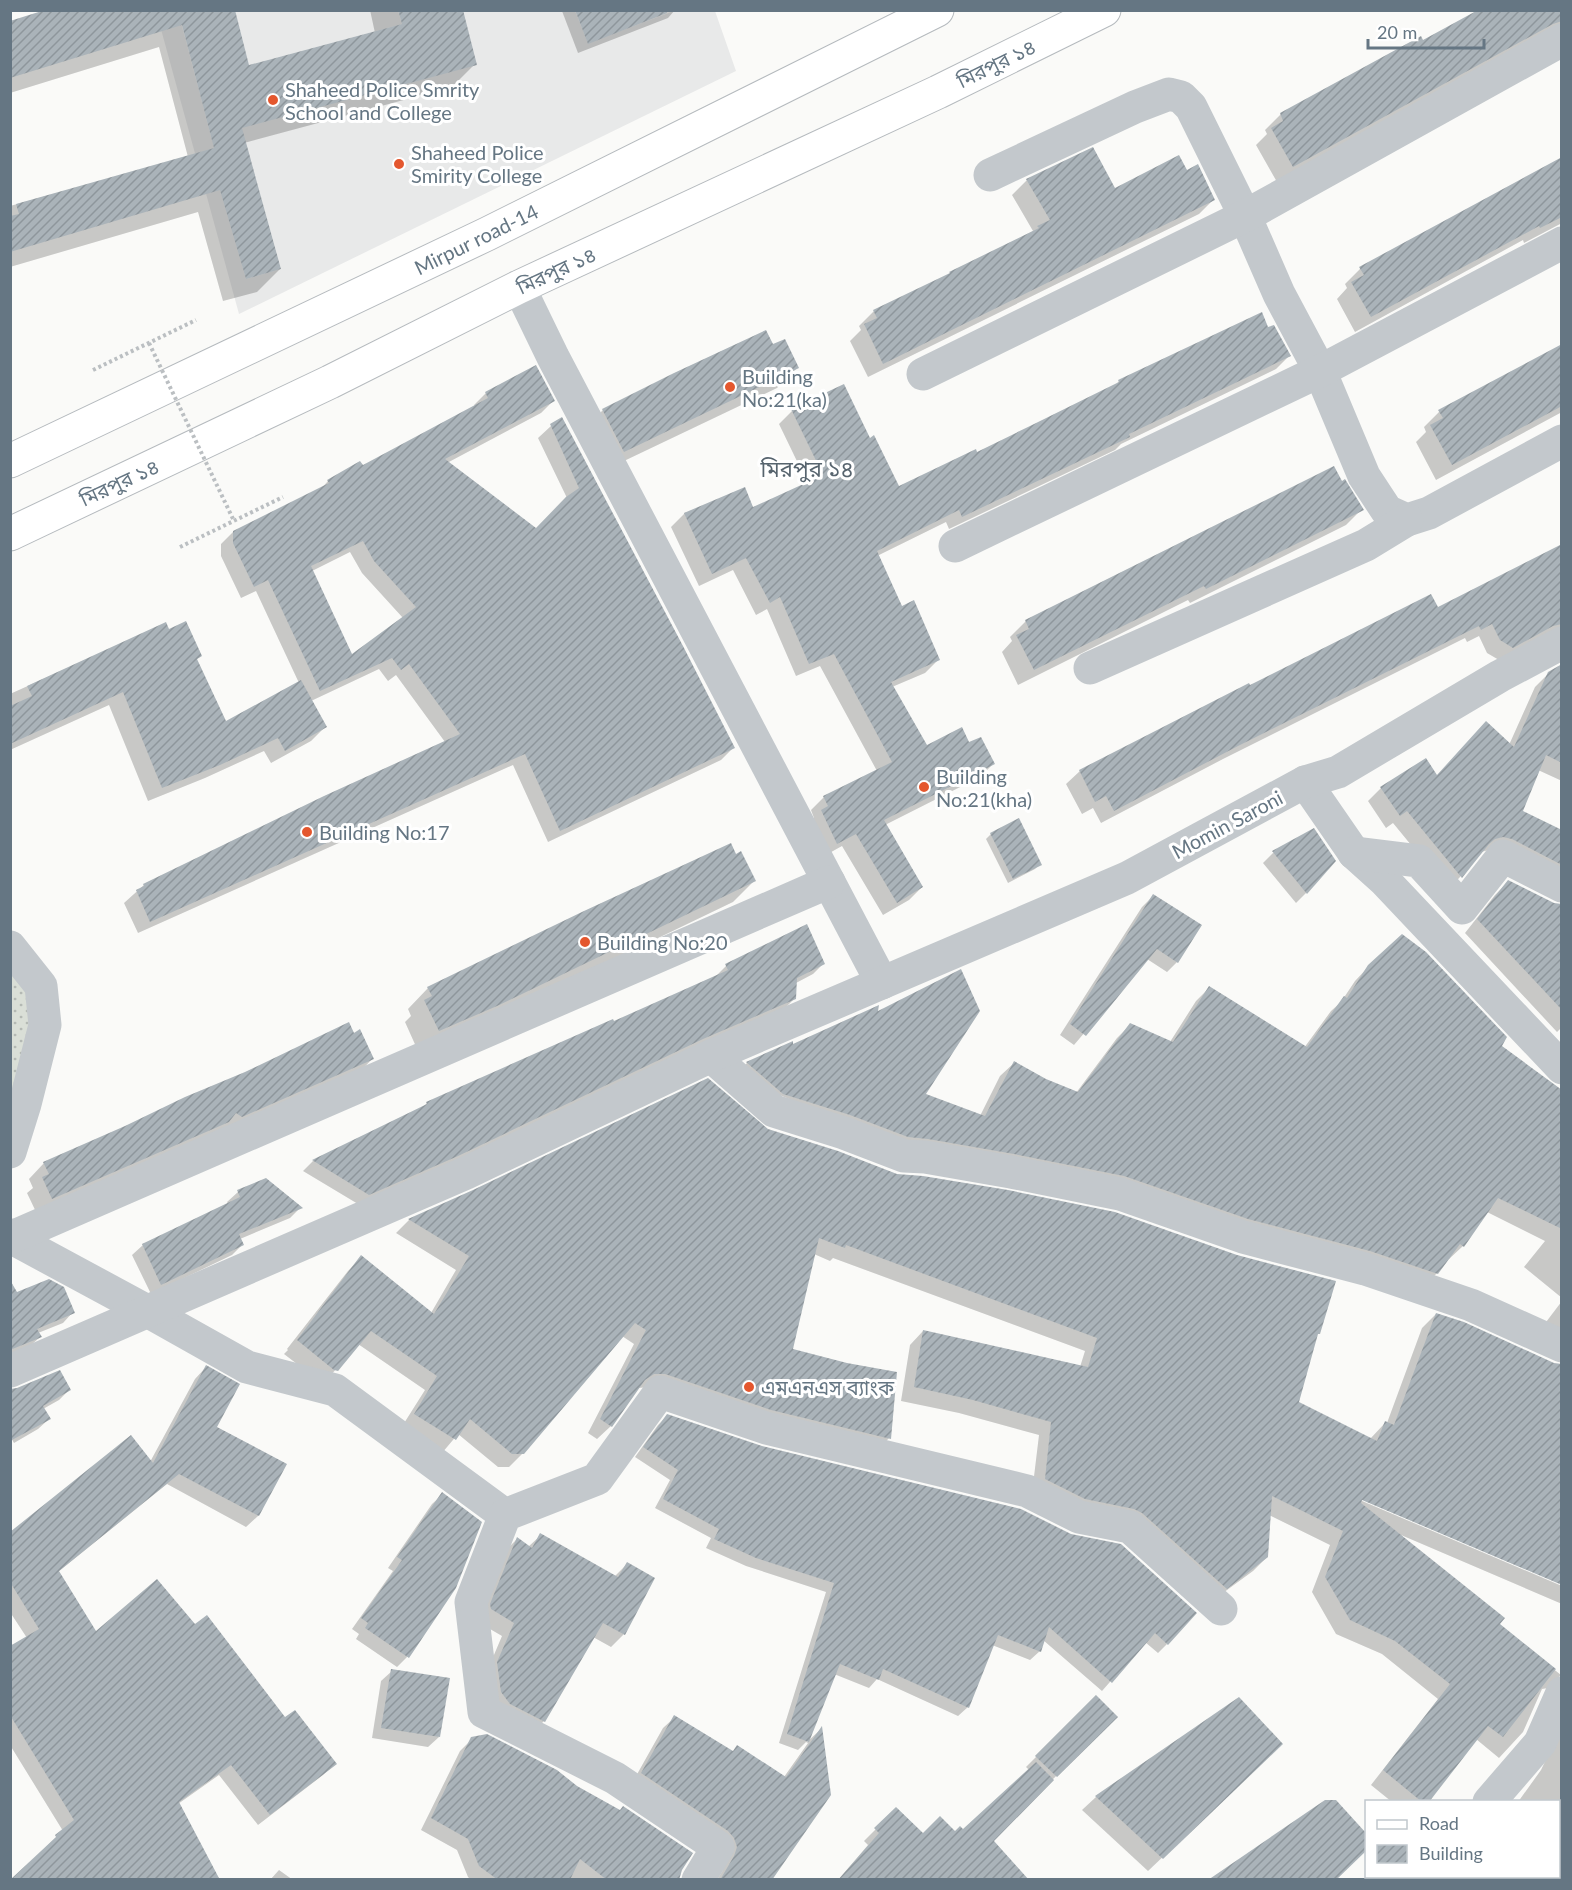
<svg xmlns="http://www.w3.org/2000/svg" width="1572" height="1890" font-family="Lato,'Noto Sans Bengali',sans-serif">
  <defs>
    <pattern id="green-dots" width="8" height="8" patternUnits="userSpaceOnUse" patternTransform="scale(1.5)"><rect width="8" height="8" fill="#dadfd7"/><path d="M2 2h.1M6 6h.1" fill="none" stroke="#b4b9b4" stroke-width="1.8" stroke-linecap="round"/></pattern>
    <pattern id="building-hatch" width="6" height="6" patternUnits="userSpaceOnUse" patternTransform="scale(1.5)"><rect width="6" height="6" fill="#aab3b9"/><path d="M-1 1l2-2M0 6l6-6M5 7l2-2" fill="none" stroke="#8e969c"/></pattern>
  </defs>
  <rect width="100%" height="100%" fill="#fafaf8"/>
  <g fill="#e8e9e9" fill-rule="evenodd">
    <path d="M156,11H178L211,136L463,11H575L588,43L674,11H715L736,71L239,314ZM251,160L281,269L246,279L215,170Z"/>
    <polygon points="235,11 398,11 402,24 249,65"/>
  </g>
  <polygon fill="url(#green-dots)" points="11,956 43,1004 11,1151"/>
  <g fill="#0003" fill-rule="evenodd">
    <polygon points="233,10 248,67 375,33 370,10 461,10 475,64 452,87 244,143 280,269 257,292 223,301 198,212 10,267 10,206 188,157 159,47 10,93 10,23"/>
    <polygon points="675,10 668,18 578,53 562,11"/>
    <polygon points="1562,10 1562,31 1277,182 1256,145 1267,134 1265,130 1281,114 1422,42"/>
    <polygon points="1562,159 1562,223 1524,243 1523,240 1355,332 1337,299 1347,288 1345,284 1360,269"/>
    <polygon points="1186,172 1214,199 1199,214 868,377 850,341 861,330 859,326 874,311 947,277 1033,231 1012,195 1027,180 1114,190"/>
    <polygon points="1268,329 1289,356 1276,369 1121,444 1115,450 949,529 946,522 877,556 902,608 938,660 925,673 892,687 926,747 969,744 993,764 980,777 885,825 922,887 909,900 883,915 842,846 824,856 809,824 814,818 811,810 824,797 877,771 820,666 796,676 767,609 756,615 733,570 699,586 671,527 684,514 744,489 752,509 808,484 779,424 792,411 869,440 898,488 976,454 1115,386 1119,381"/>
    <polygon points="1562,345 1562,412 1436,480 1416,442 1426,432 1424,427 1439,412"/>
    <polygon points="773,346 797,368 777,388 603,471 582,431 603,410 675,374"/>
    <path d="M486,393L553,401L541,413L447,463L536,530L567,498L538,438L551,426L562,419L733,748L721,760L548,842L513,765L138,933L124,903L144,885L445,742L396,675L388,681L379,669L311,701L325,727L311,741L271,763L264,751L205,778L148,801L109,705L10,750V694L165,624L168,631L201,656L196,660L225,723L299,683L256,591L241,598L221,556V544L233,532L320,490L328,481L362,467L475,407L474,405ZM350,552L362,573L403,618L351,656L312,571Z"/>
    <polygon points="1341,483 1362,509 1346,525 1190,603 1188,600 1018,685 1002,652 1012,641 1010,637 1026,621"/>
    <polygon points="1562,546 1562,643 1499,660 1487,653 1479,636 1467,642 1465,638 1223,759 1101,823 1093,808 1082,814 1066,784 1080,771 1249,687 1437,609"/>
    <polygon points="1562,666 1562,781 1538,770 1521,812 1562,832 1562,886 1489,850 1481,852 1460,877 1448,890 1393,823 1386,828 1368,801 1381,788 1437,777 1509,745 1535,687 1549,673"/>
    <polygon points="1314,830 1306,893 1296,903 1263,863 1273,853"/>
    <polygon points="991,834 1040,864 1035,869 1008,883 986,839"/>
    <polygon points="735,856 754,881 733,902 475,1026 418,1051 405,1022 411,1016 408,1009 428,988"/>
    <polygon points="1508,882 1553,904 1562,906 1562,1027 1557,1032 1465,933 1495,895"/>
    <polygon points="1153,896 1177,962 1167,972 1147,959 1074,1045 1060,1035 1142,907"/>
    <polygon points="823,964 813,974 796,983 794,999 784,1009 446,1166 358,1204 303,1171 313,1161 421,1109 427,1103 613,1023 716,976 726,966"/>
    <polygon points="1369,966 1499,1046 1562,1100 1562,1298 1524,1267 1545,1241 1487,1212 1463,1246 1449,1259 1448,1258 1437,1273 1423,1287 914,1151 734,1076 747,1063 791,1044 791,1047 875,1013 924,1094 980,1116 1000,1076 1014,1063 1045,1081 1076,1093 1117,1038 1130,1025 1170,1042 1196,1001 1209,988 1304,1048 1331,1011 1341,1002 1355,981"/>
    <polygon points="353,1035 372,1059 357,1075 37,1214 27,1193 33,1188 29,1179 44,1163"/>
    <polygon points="767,1130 1316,1336 1297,1403 1370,1439 1385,1423 1387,1423 1422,1328 1436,1314 1464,1324 1355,1498 1562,1586 1562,1604 1401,1535 1497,1624 1561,1675 1548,1688 1542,1689 1523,1732 1499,1758 1476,1739 1427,1802 1392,1802 1371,1785 1438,1699 1382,1654 1336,1634 1312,1592 1330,1545 1269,1515 1267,1557 1253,1571 1212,1601 1128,1526 1032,1493 1039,1435 959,1413 901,1401 910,1345 923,1331 1080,1367 1085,1351 833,1258 830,1261 814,1254 791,1350 889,1438 876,1452 651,1387 638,1388 611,1426 597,1439 588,1433 634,1344 622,1336 523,1453 509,1467 498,1467 458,1434 442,1453 401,1428 425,1390 358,1344 323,1384 284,1354 288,1350 287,1349 348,1271 361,1257 431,1313 456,1270 396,1233 409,1220 474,1192"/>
    <polygon points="238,1192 300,1208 290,1218 240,1239 242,1245 232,1255 151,1294 132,1255 143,1245 228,1204 227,1202"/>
    <polygon points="10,1297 73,1312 63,1323 38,1333 40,1337 29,1347 10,1355"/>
    <polygon points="1562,1301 1562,1347 1537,1334"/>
    <polygon points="206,1367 215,1427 285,1464 258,1516 246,1527 167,1484 58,1572 95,1633 195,1626 285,1719 335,1764 323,1775 258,1825 219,1775 178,1804 45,1848 63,1831 10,1745 10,1648 27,1638 10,1612 10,1531 12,1533 150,1462 195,1379"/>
    <polygon points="69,1390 59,1400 43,1409 49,1419 38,1429 14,1443 10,1436 10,1391"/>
    <polygon points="667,1416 761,1448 1070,1535 1167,1644 1158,1653 1145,1642 1102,1691 1043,1640 1040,1651 1030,1660 992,1645 968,1707 958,1716 877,1679 869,1688 834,1674 807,1742 821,1729 771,1880 717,1880 723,1870 631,1785 663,1728 675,1717 732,1752 784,1777 808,1743 806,1742 798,1750 779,1743 826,1592 746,1566 706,1548 711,1538 655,1508 670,1480 635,1457 658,1425"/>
    <polygon points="443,1494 407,1657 397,1667 356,1639 359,1634 352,1629 393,1571 388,1568 432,1504"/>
    <polygon points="541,1535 614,1577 627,1564 624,1634 611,1647 593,1637 544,1721 531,1734 497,1717 485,1676 502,1636 478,1622 504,1552 517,1539 528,1547"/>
    <polygon points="392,1671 439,1737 428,1747 372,1738 381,1681"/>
    <polygon points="1096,1697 1116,1717 1046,1786 1026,1767"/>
    <polygon points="1562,1726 1562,1880 1453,1880 1457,1876 1558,1876 1558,1802 1518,1802 1541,1770"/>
    <polygon points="472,1739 681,1870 678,1880 471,1880 468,1877 457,1850 421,1830 460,1751"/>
    <polygon points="1267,1758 1148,1871 1082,1810 1096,1797"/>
    <polygon points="896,1809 923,1835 838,1880 868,1845 864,1841"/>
    <polygon points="279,1870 293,1880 270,1880"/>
  </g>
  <g fill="url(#building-hatch)" fill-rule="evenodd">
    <polygon points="45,10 235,10 249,65 402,24 398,10 463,10 477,65 242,128 281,269 246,279 220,190 10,252 10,216 19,214 16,204 214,148 182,25 10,78 10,21"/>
    <polygon points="575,10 667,10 667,13 588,44"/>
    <polygon points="1478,10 1562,10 1562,21 1553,24 1293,167 1271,128 1283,121 1280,113 1421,36 1423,40"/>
    <polygon points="1093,147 1115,188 1179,155 1187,170 1198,164 1215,200 883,364 864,324 877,318 873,310 950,273 949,272 1039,228 1037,226 1050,220 1026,179"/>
    <polygon points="1562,157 1562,217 1540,228 1539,226 1371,317 1351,282 1364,275 1359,267"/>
    <polygon points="1262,312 1268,327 1274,325 1291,356 1129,434 1130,437 962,517 959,510 877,551 902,606 914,600 940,660 891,682 927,745 962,727 969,742 981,737 995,764 884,820 923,887 897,903 856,834 837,844 821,810 828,806 823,796 892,762 834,654 809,664 780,597 770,603 746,558 712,574 684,513 745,487 753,507 823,475 791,409 844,384 870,438 874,435 899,486 976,449 977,452 1030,426 1119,382 1118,380"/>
    <polygon points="766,330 773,344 785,339 799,368 624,452 602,409 674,373"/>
    <polygon points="1562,344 1562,406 1452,465 1430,425 1443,418 1438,410"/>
    <path d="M536,365L555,401L445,459L536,528L566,497L579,488L550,424L562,417L683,646L735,748L560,831L525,754L150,922L136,890L144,886L143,884L324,796L460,734L409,664L401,670L392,658L320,691L268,580L254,587L233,543V531L329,483L327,480L360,461L363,465L488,398L485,392ZM363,541L374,561L416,607L352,654L311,566Z"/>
    <polygon points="1334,466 1342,481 1345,479 1364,510 1206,589 1204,586 1034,670 1016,635 1029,629 1025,620"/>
    <polygon points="1562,544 1562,624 1553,626 1513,648 1500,640 1492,624 1481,630 1479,626 1238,746 1114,811 1106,796 1095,802 1079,770 1249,683 1250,685 1431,594 1438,607"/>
    <polygon points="186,621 202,656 197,659 226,721 301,680 327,727 285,751 278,738 220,765 162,788 123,692 10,744 10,706 32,696 27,686 166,622 169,629"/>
    <polygon points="1562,664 1562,763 1546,755 1523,811 1562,830 1562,865 1512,839 1503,837 1495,839 1489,844 1462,878 1407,811 1400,816 1380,787 1426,758 1437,775 1486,721 1514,747 1548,672"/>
    <polygon points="1019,818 1042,865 1013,879 990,833"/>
    <polygon points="1314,828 1336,861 1307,894 1272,851"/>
    <polygon points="731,843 736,854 741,851 756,881 497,1006 439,1031 424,1000 432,996 427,987 584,911"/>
    <polygon points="1508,880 1554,903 1562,904 1562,1010 1477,919"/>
    <polygon points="1153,894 1202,925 1178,963 1157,949 1086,1036 1070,1024"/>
    <polygon points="807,924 825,964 797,978 796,999 703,1039 458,1156 369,1195 312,1160 427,1104 426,1102 613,1019 614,1021 728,970 725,964"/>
    <polygon points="1402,934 1426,952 1507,1037 1502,1046 1562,1090 1562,1229 1498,1198 1464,1247 1460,1244 1438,1274 1370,1251 1248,1219 1124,1176 1014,1154 928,1139 908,1137 850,1115 783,1094 746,1062 793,1041 793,1044 879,1005 878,1011 961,969 980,1011 926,1094 985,1116 1014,1061 1046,1079 1078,1092 1130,1023 1173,1042 1209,986 1307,1047 1344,996 1347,998 1368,965"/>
    <polygon points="349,1022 354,1033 360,1029 374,1059 242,1117 236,1113 229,1122 52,1199 42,1177 49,1174 43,1162 125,1126 185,1097 245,1072"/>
    <polygon points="708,1078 768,1129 838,1151 897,1174 923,1176 1008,1190 1115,1212 1237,1255 1336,1281 1320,1334 1318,1334 1299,1402 1377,1441 1385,1421 1394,1425 1436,1313 1464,1322 1554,1363 1562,1364 1562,1585 1362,1500 1361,1503 1505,1618 1500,1624 1556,1669 1503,1737 1488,1726 1429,1802 1422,1802 1383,1770 1450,1684 1395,1641 1350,1620 1325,1577 1343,1531 1272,1496 1268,1557 1227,1589 1142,1513 1134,1509 1085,1499 1045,1479 1051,1422 973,1400 914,1387 923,1330 1088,1367 1097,1338 846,1245 845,1248 819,1238 793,1349 847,1363 897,1372 891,1439 771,1410 665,1374 654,1374 645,1380 612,1427 600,1419 646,1330 635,1323 524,1454 512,1454 470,1419 456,1440 414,1414 437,1376 371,1331 338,1371 334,1370 297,1340 361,1255 434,1314 469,1256 408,1219 473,1190"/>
    <polygon points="266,1178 303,1208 239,1234 244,1245 161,1285 142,1244 240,1197 237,1190"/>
    <polygon points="49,1279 64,1287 75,1313 37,1329 42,1337 10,1350 10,1280 17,1292"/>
    <polygon points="206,1365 240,1384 217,1427 287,1464 259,1516 179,1474 59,1571 96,1631 157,1579 195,1624 207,1615 285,1717 295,1710 337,1764 270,1815 231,1765 179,1802 220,1880 10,1880 56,1837 55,1835 74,1820 10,1715 10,1646 39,1629 10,1582 10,1532 131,1435 153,1463"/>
    <polygon points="60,1370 71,1390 43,1406 51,1419 10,1441 10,1389 17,1388"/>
    <polygon points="667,1414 762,1446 1021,1509 1071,1534 1121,1544 1197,1613 1168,1645 1155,1633 1112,1683 1049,1627 1041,1652 998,1635 969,1708 883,1669 879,1680 840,1664 809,1742 787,1734 834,1583 756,1558 714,1539 719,1529 663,1499 678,1470 643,1447"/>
    <polygon points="442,1492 482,1522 456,1588 409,1658 365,1628 368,1623 361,1618 402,1560 397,1557"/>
    <polygon points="540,1533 618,1577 627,1562 655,1578 625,1635 603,1623 545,1722 510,1704 501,1692 497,1662 514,1623 491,1609 490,1604 517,1537 532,1548"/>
    <polygon points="391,1669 450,1678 440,1737 381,1728"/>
    <polygon points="1096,1695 1118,1717 1057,1777 1035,1756"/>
    <polygon points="1239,1697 1283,1744 1163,1859 1095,1796"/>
    <polygon points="674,1715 733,1751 737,1745 786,1777 822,1726 831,1795 772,1880 720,1880 734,1856 737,1847 734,1838 728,1831 641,1773"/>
    <polygon points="487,1734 557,1770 577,1786 620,1810 623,1806 693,1853 682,1870 679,1880 607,1880 580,1859 570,1880 498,1880 479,1866 468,1839 431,1818 471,1737"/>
    <polygon points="1036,1762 1054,1780 994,1841 1029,1880 838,1880 879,1833 874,1828 896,1807 923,1833 940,1816 955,1831 960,1826 963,1829"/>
    <polygon points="1325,1800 1336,1800 1366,1833 1366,1851 1336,1880 1208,1880"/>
  </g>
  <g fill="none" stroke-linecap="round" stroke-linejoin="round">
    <g stroke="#b5babe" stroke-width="35">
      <g id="major">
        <polyline points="10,461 487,234 937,10"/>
        <polyline points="10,534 330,382 519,287 938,92 1104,10"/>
      </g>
    </g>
    <g stroke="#bbbfc2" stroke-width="4" stroke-dasharray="3 3" stroke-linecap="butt">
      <polyline points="93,370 196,320"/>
      <polyline points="180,547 283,497"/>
    </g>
    <g stroke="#c3c8cc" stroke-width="33">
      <polyline points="990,175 1135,107 1169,94 1181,97 1191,107 1245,216 1279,294 1320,371 1364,476 1387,511 1407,520 1429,513 1562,441"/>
      <polyline points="519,287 553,357 882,983"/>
      <polyline points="923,374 1245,216 1562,40"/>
      <polyline points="955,546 1320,371 1562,243"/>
      <polyline points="1090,668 1366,545 1407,520"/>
      <polyline points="1305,782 1354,853 1384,880 1562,1068"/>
      <polyline points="1354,853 1419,861 1462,908 1503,856 1562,886"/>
      <polyline points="10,947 41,986 45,1025 25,1104 10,1152"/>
      <polyline points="711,1056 774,1111 844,1133 904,1156 925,1157 1011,1172 1120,1194 1243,1237 1365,1269 1471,1305 1562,1346"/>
      <polyline points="10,1235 12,1238 149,1312 247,1367 335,1390 505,1515"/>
      <polyline points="10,1238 829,882"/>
      <polyline points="10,1371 466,1173 711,1056 1127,878 1305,782 1338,772 1500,676 1562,643"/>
      <polyline points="1489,1802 1540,1743 1562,1693"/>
      <polyline points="698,1880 718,1847 615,1778 484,1712 471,1602 505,1515 597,1479 660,1392 766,1428 1027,1491 1079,1517 1130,1527 1221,1609"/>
      <polyline points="1411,1880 1415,1876"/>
    </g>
    <use href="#major" stroke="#fff" stroke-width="33"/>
    <polyline stroke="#bbbfc2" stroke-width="4" stroke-dasharray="3 3" stroke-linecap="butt" points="149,343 234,521"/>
  </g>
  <g fill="#e4572e" stroke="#fff" stroke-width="2">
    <circle cx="273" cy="100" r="6"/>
    <circle cx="399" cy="164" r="6"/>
    <circle cx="730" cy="387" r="6"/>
    <circle cx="924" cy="787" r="6"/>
    <circle cx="307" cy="832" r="6"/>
    <circle cx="585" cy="942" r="6"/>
    <circle cx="749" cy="1387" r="6"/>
  </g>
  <g text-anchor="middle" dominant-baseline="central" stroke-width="6" stroke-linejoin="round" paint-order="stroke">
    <g font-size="20" fill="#657683" stroke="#fff">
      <text transform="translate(996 63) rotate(-26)">মিরপুর ১৪</text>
      <text transform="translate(476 239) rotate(-26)">Mirpur road-14</text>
      <text transform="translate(556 270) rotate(-25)">মিরপুর ১৪</text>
      <text transform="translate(119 482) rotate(-25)">মিরপুর ১৪</text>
      <text transform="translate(1227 824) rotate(-28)">Momin Saroni</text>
    </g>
    <g font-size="20" fill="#657683" stroke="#fff" text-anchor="start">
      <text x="285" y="89">Shaheed Police Smrity<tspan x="285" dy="23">School and College</tspan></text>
      <text x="411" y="152">Shaheed Police<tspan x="411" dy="23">Smirity College</tspan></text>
      <text x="742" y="376">Building<tspan x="742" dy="23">No:21(ka)</tspan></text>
      <text x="936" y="776">Building<tspan x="936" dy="23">No:21(kha)</tspan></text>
      <text x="319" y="832">Building No:17</text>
      <text x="597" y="942">Building No:20</text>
      <text x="761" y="1387">এমএনএস ব্যাংক</text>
    </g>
    <g font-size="22" fill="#57646e" stroke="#fff">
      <text x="807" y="468">মিরপুর ১৪</text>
    </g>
  </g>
  <rect width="1572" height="1890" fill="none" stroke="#657683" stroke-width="24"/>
  <rect x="1365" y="1800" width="195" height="78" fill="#ffffff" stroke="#c1c8cd" stroke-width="1.5"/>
  <rect x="1377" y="1820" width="30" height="9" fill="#ffffff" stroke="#c1c8cd" stroke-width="1.5"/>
  <text x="1419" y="1830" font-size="18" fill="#657683">Road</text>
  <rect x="1377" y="1845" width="30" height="18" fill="url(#building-hatch)" stroke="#c1c8cd" stroke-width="1.5"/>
  <text x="1419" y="1860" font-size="18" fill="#657683">Building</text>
  <path d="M1368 39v9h116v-9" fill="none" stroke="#657683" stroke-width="3"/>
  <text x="1377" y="39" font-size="18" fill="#657683" stroke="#ffffff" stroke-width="4.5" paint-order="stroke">20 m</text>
</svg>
